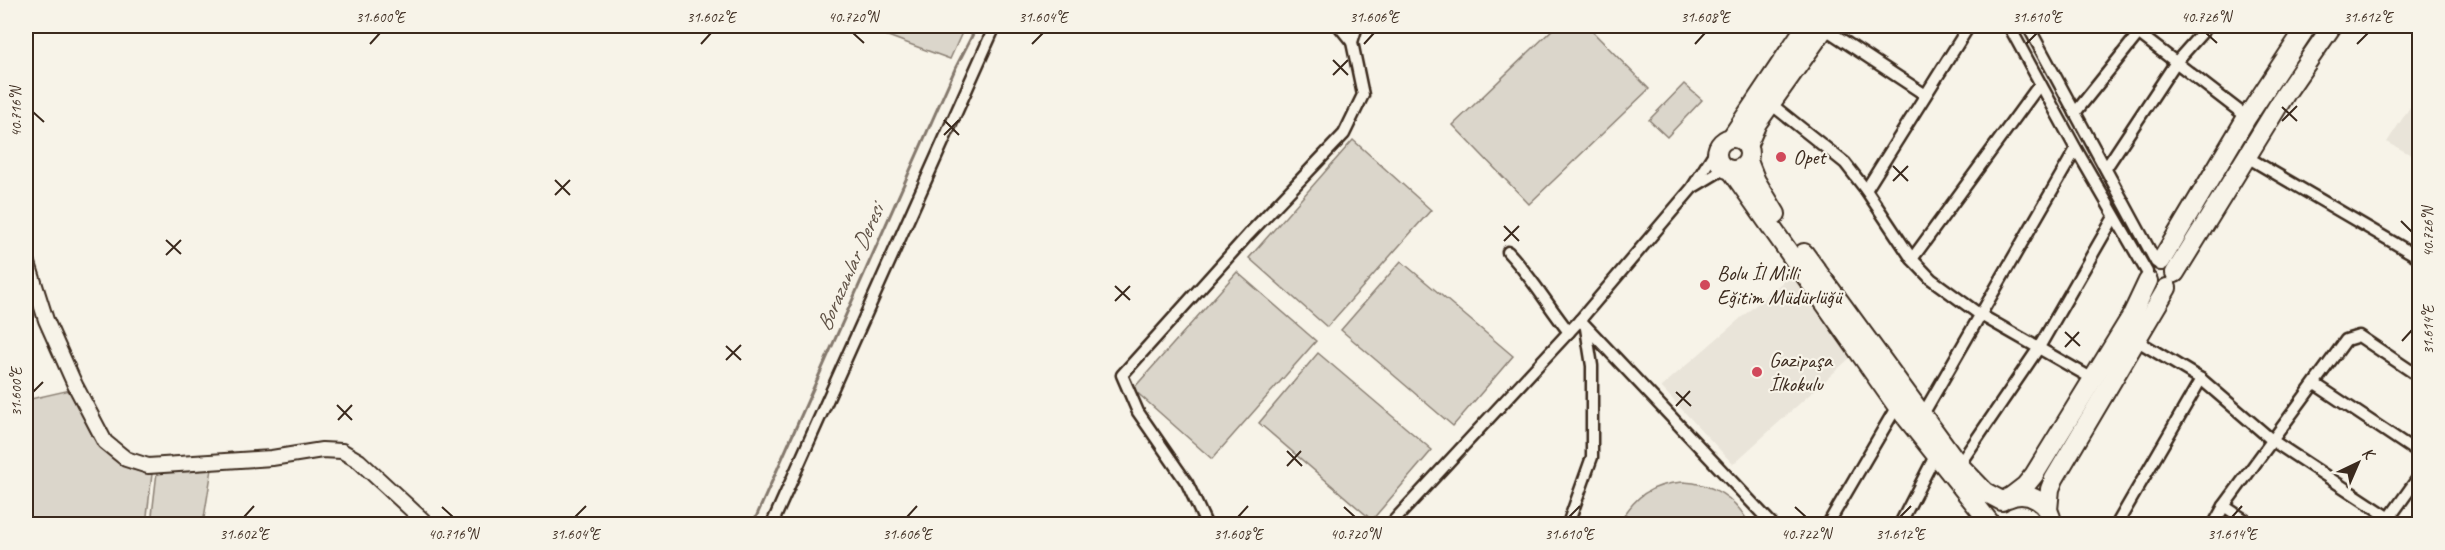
<svg xmlns="http://www.w3.org/2000/svg" width="2445" height="550" font-family="Caveat,sans-serif">
  <rect width="100%" height="100%" fill="#f7f3e8"/>
  <filter id="ink" filterUnits="userSpaceOnUse"><feTurbulence type="fractalNoise" baseFrequency=".0167" numOctaves="2"/><feDisplacementMap in="SourceGraphic" scale="12" xChannelSelector="R" yChannelSelector="G"/><feConvolveMatrix kernelMatrix="1 2 1 2 8 2 1 2 1" color-interpolation-filters="sRGB"/></filter>
  <g filter="url(#ink)">
    <g fill="#e9e4d9">
      <polygon points="2418,95 2420,96 2419,159 2387,142"/>
      <polygon points="1794,272 1851,357 1733,464 1661,387"/>
    </g>
    <g fill="#dbd6cb" stroke="#8b8074" stroke-width="1.5">
      <polygon points="870,26 965,26 950,59 869,29"/>
      <polygon points="1556,26 1587,26 1649,89 1529,204 1453,125"/>
      <polygon points="1684,84 1702,100 1667,137 1649,120"/>
      <polygon points="1353,140 1431,210 1327,327 1249,258"/>
      <polygon points="1401,261 1513,356 1453,426 1341,330"/>
      <polygon points="1237,272 1316,341 1212,459 1133,389"/>
      <polygon points="1318,353 1432,450 1372,520 1259,423"/>
      <polygon points="70,390 94,439 130,469 152,474 146,524 26,524 26,400"/>
      <polygon points="212,469 203,524 151,524 157,472"/>
      <path d="M1683,482C1712,483 1736,498 1749,524H1619C1634,497 1650,484 1683,482Z"/>
    </g>
    <g fill="none" stroke-linecap="round" stroke-linejoin="round">
      <polyline stroke="#84786c" stroke-width="3" points="753,524 955,69 977,26"/>
      <g stroke="#3b2a1e" stroke-width="15">
        <g id="minor">
          <polyline points="1339,26 1352,42"/>
          <polyline points="2009,26 2076,149 2147,272"/>
          <polyline points="2028,26 2156,262"/>
          <polyline points="2129,26 2247,117"/>
          <polyline points="1824,28 1924,94"/>
          <polyline points="1771,104 1845,163 1866,190 1912,259 1931,279 1979,314 2093,379"/>
          <polyline points="2075,113 2139,33"/>
          <polyline points="2247,157 2420,258"/>
          <polyline points="2106,168 2176,62 2208,26"/>
          <polyline points="1695,186 1725,168"/>
          <polyline points="1866,190 1969,26"/>
          <path d="M1508,252C1532,277 1548,306 1569,332"/>
          <polyline points="1912,259 2040,84"/>
          <polyline points="1580,320 1772,524"/>
          <polyline points="2136,340 2201,379 2273,441 2399,524"/>
          <polyline points="2315,384 2420,454"/>
          <polyline points="1922,416 2076,149"/>
          <polyline points="1959,465 2038,349 2114,217"/>
          <polyline points="2224,506 2251,524"/>
          <polyline points="772,524 995,26"/>
          <polyline points="1206,524 1187,483 1138,412 1122,375 1248,235 1344,134 1363,95 1352,42 1357,26"/>
          <polyline points="1391,524 1580,320 1692,188 1718,147"/>
          <polyline points="1568,524 1592,457 1592,366 1586,328"/>
          <polyline points="1828,524 1897,406"/>
          <polyline points="1900,524 1935,456"/>
          <polyline points="2117,524 2201,379"/>
          <polyline points="2214,524 2224,506 2346,340 2359,336 2420,377"/>
          <polyline points="2385,524 2420,475"/>
        </g>
      </g>
      <g stroke="#3b2a1e" stroke-width="18">
        <polyline id="tertiary" points="26,257 46,320 75,385 105,442 126,459 148,466 272,458 322,450 342,451 359,461 427,524"/>
      </g>
      <g stroke="#3b2a1e" stroke-width="22">
        <g id="primary">
          <circle cx="1733" cy="154" r="16"/>
          <polyline points="1731,138 1806,26"/>
          <polyline points="1747,146 1757,123 1826,26"/>
          <polyline points="1748,161 1756,181 1776,214"/>
          <polyline points="1731,170 1897,406 1991,524"/>
          <polyline points="1804,253 1959,465 1985,492 2002,501"/>
          <polyline points="2161,261 2247,117 2307,26"/>
          <polyline points="2175,273 2286,93 2332,26"/>
          <polyline points="2012,496 2025,486 2034,475 2131,317 2148,281"/>
          <path d="M2008,498C2028,489 2051,503 2052,524"/>
          <polyline points="2048,510 2050,489 2054,479 2167,288"/>
        </g>
      </g>
      <use href="#minor" stroke="#f7f3e8" stroke-width="10"/>
      <use href="#tertiary" stroke="#f7f3e8" stroke-width="14"/>
      <use href="#primary" stroke="#f7f3e8" stroke-width="18"/>
    </g>
  </g>
  <path fill="none" stroke="#3b2a1e" stroke-width="2" d="M853,33L864,43M2206,33L2217,43M370,44L380,33M701,44L711,33M1032,44L1043,33M1364,44L1374,33M1695,44L1705,33M2026,44L2037,33M2357,44L2368,33M1333,60L1348,75M1333,75L1348,60M2282,107L2297,121M33,112L44,122M944,120L959,135M2282,121L2297,106M944,135L959,120M1893,166L1908,181M555,180L570,195M1893,181L1908,166M555,195L570,180M2401,221L2412,232M1504,226L1519,241M166,240L181,254M1504,241L1519,226M166,255L181,240M1115,286L1130,300M1115,301L1130,286M2065,332L2080,346M2402,341L2412,330M726,346L741,360M2065,347L2079,332M726,360L741,345M33,392L43,382M1676,392L1691,406M337,405L352,420M1676,406L1690,391M338,420L352,405M1287,451L1302,466M1287,466L1301,451M442,507L453,517M1344,507L1355,517M1795,507L1806,517M244,517L254,506M575,517L586,506M907,517L917,506M1238,517L1248,506M1569,517L1580,506M1900,517L1911,506M2232,517L2242,506"/>
  <g fill="#d1495b" stroke="#f7f3e8" stroke-width="2">
    <circle cx="1781" cy="157" r="6"/>
    <circle cx="1705" cy="285" r="6"/>
    <circle cx="1757" cy="372" r="6"/>
  </g>
  <g text-anchor="middle" dominant-baseline="central" stroke-width="4.5" stroke-linejoin="round" paint-order="stroke">
    <g font-size="21" fill="#3b2a1e" stroke="#f7f3e8" text-anchor="start">
      <text x="1793" y="157">Opet</text>
      <text x="1717" y="273">Bolu İl Milli<tspan x="1717" dy="24">Eğitim Müdürlüğü</tspan></text>
      <text x="1769" y="360">Gazipaşa<tspan x="1769" dy="24">İlkokulu</tspan></text>
    </g>
    <g font-size="22" font-style="italic" fill="#5f5145" stroke="#f7f3e8">
      <text transform="translate(850 268) rotate(-66)">Borazanlar Deresi</text>
    </g>
  </g>
  <rect width="2445" height="550" fill="none" stroke="#f7f3e8" stroke-width="66"/>
  <g transform="translate(2358 463) rotate(44)" stroke="#f7f3e8" stroke-width="4.5" paint-order="stroke">
  <path d="M0-4.5L10 22L0 15L-10 22Z" fill="#3b2a1e"/>
  <text y="-9" font-size="16" font-weight="bold" text-anchor="middle" fill="#3b2a1e">K</text>
  </g>
  <rect x="33" y="33" width="2379" height="484" fill="none" stroke="#3b2a1e" stroke-width="2"/>
  <g font-size="15" text-anchor="middle" fill="#3b2a1e">
    <text x="380" y="22">31.600°E</text>
    <text x="711" y="22">31.602°E</text>
    <text x="853" y="22">40.720°N</text>
    <text x="1043" y="22">31.604°E</text>
    <text x="1374" y="22">31.606°E</text>
    <text x="1705" y="22">31.608°E</text>
    <text x="2037" y="22">31.610°E</text>
    <text x="2206" y="22">40.726°N</text>
    <text x="2368" y="22">31.612°E</text>
    <text transform="translate(16 112) rotate(-90)" y="5">40.716°N</text>
    <text transform="translate(2428 232) rotate(-90)" y="5">40.726°N</text>
    <text transform="translate(2428 330) rotate(-90)" y="5">31.614°E</text>
    <text transform="translate(16 392) rotate(-90)" y="5">31.600°E</text>
    <text x="244" y="539">31.602°E</text>
    <text x="453" y="539">40.716°N</text>
    <text x="575" y="539">31.604°E</text>
    <text x="907" y="539">31.606°E</text>
    <text x="1238" y="539">31.608°E</text>
    <text x="1355" y="539">40.720°N</text>
    <text x="1569" y="539">31.610°E</text>
    <text x="1806" y="539">40.722°N</text>
    <text x="1900" y="539">31.612°E</text>
    <text x="2232" y="539">31.614°E</text>
  </g>
</svg>
